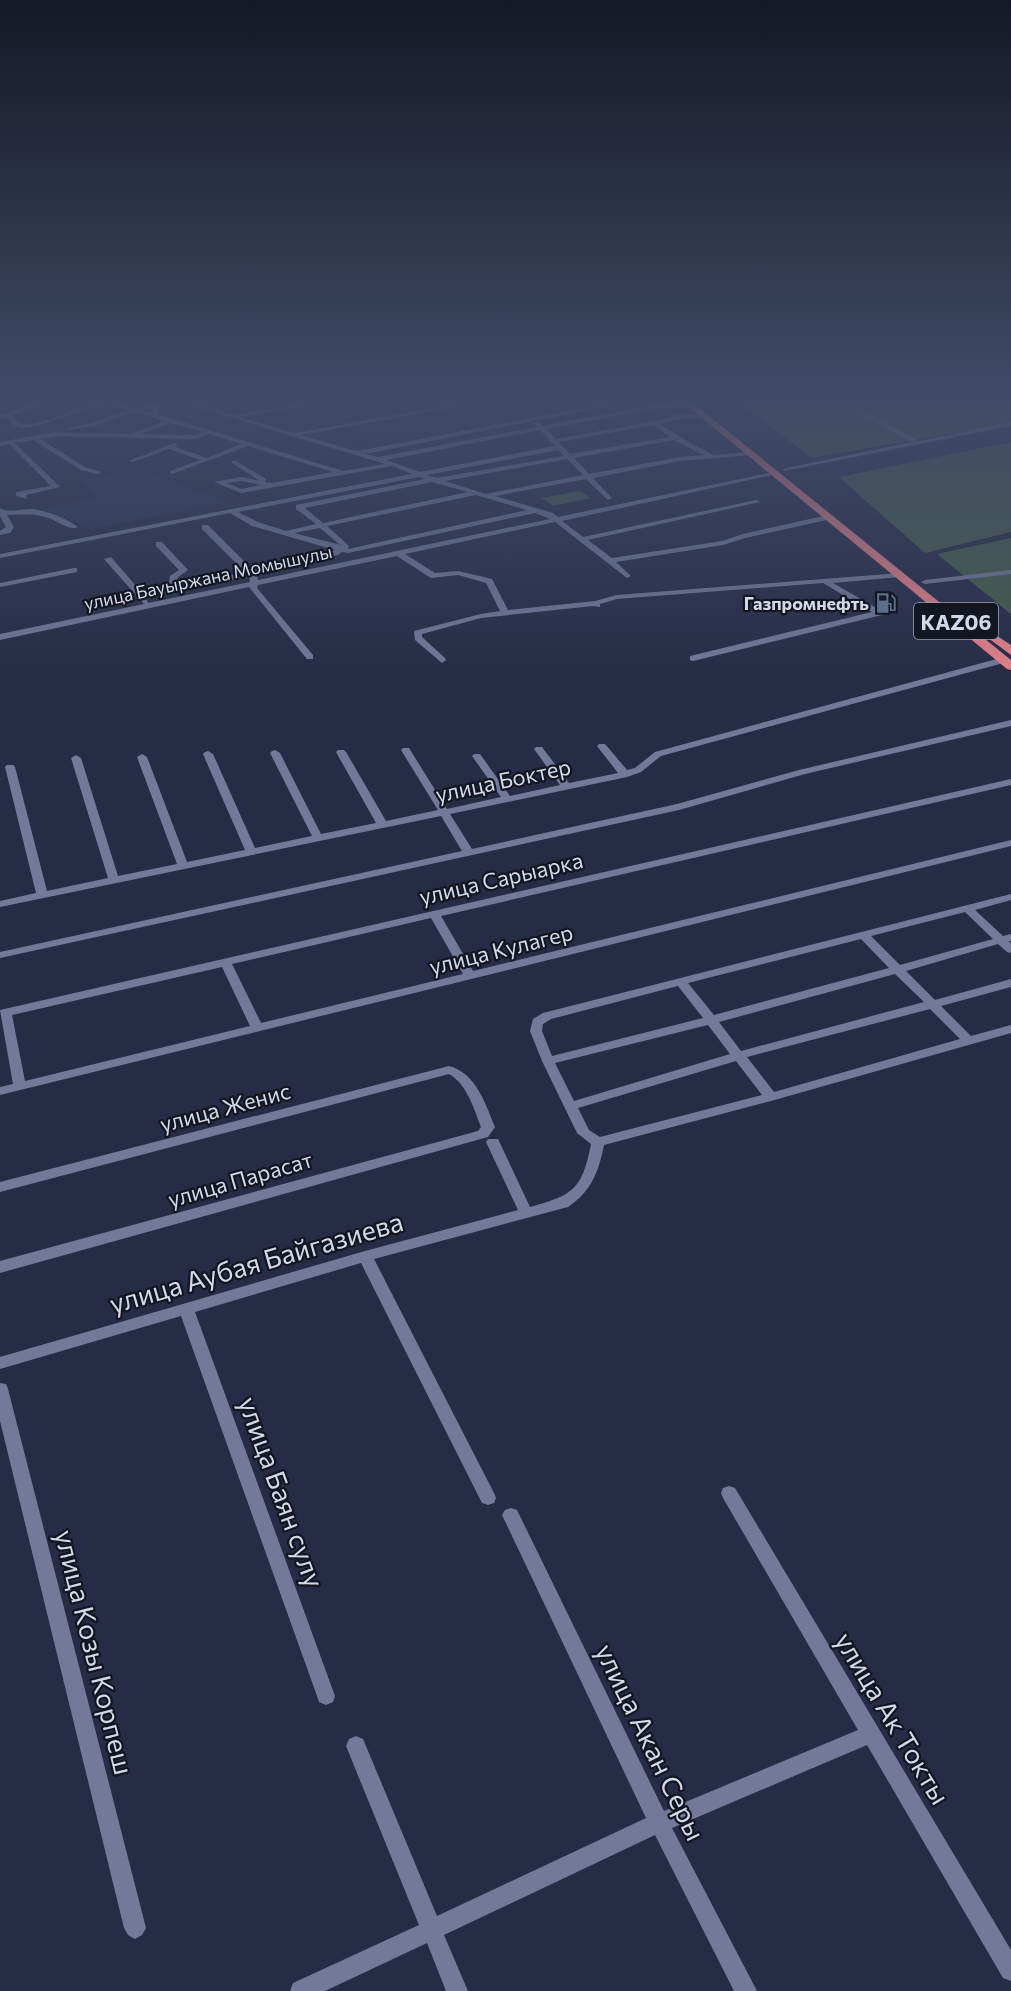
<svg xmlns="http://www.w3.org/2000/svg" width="1011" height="1991" font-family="Commissioner,sans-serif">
  <rect width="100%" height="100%" fill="#272c46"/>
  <polygon fill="#2e3354" points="136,470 229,502 92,529 42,509 95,498 78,480"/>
  <g fill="#455e4b">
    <polygon points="733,398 1011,398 1011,423 812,458"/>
    <polygon points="1011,442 1011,532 925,553 839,477"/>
    <polygon points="579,491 591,498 553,506 541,498"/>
    <polygon points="1011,538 1011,614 937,554"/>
  </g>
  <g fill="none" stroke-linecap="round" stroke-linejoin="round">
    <g fill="#737a99" fill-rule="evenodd">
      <polygon points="0,398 4,398 1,400"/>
      <path d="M51,398H61L13,415C15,419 17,423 22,424C39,426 82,407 100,401L93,398H103L135,408L158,402L161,404L157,414L343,471L385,464L166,398H176L234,415L335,398H351L239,417L295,433L489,398H504L300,435L357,451L621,401L624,403L365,454L378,457L537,427L534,423L537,421L543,426L653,405L690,403L693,405L692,406L653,409L546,429L556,439L671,418L669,416L672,414L705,415L708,417L707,418H683L660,424L685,440L713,455L750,452L752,453V455L680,461L593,478L612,498L608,500L586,479L495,496L553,513L558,517L774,472L777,474L562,521L583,537L756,500L760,502L588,540L612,558L722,541L743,534L828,515L832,517L831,519L745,538L723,545L616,562L631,576L627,578L555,522L405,554L435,573L458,571L492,579L508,610L595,601L617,595L900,573L904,575L900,577L833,583L880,610H886V614L693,661L690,660V656L872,612L823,583L617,599L600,604V607L593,606L481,618L422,634V637L445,658L446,660L442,663L415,640L414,631L481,614L500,611L486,583L458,575L431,578L397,556L258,585L257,588L313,655V659H307L249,587L0,640V634L144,604L104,559L111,557L143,594L168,589L170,576L179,570L156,546V542H162L188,570L178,577L176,587L245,572L202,529V525H208L253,570L335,550L252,526L230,513L0,558V554L412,474L392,466L241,493L214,482L242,477L260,481L232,463V461H236L266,479L265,482L272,483L333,472L248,446L172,474L170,473V471L200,460L169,449L133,462L128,461L175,443L178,445L175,447L207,458L241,444L209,434L196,439L55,436L40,439L85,467L101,472L98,474L81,470L33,440L15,443L60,487L26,495L27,499L16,496V492L51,486L9,444L0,446V442L55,432L131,434L164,421L135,412L94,426L69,430V428L91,423L129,410L106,403L37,426L21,428L12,424L7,417L0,419V415ZM154,407L151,413L142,410ZM170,423L203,432L195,435L140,434ZM653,425L670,437L570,454L559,442ZM540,430L555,446L420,472L386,460ZM674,440L703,455L680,457L589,474L574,458ZM558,450L564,456L437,478L427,475ZM567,459L583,475L486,494L445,481ZM419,477L425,479L296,505V509L316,524L286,531L258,522L238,512ZM242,481L261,485L242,489L226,483ZM432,482L468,492L323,523L305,508ZM476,495L527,510L348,549L349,546L327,526ZM535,513L550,519L258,580L257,574L338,555L342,552L348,553ZM320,528L339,544L341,545L294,533ZM249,576L250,582L148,603L146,598Z"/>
      <polygon points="200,398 207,398 204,400"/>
      <polygon points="837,398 844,398 871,416 919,441 1011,422 1011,426 784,471 783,470 786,468 912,442 867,418"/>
      <path d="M0,508C9,514 22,508 33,509C48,511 66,518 78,527C70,531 59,522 51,519C36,513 22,514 7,515L14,527L10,533L0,535V531L6,527L0,516Z"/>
      <polygon points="74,568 77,568 77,572 0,587 0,583"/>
      <polygon points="1011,570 1011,574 925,584 921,582 925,580"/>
      <polygon points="1004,657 1008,660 1007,662 661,756 641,772 627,777 450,814 472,849 677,804 799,770 1011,720 1011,726 805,774 679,810 0,958 0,952 462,851 441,816 0,907 0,901 36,893 5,767 7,765 13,765 15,767 47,891 108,878 71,758 76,755 81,758 118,876 177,864 137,757 142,754 147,757 187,862 245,850 203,754 205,752 208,751 213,754 255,848 312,836 270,753 272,751 275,750 280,753 321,834 376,823 336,752 338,750 344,750 346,752 386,821 438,810 401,750 403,748 409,748 447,809 501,797 472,756 474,754 480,754 510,796 560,785 534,749 536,747 542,747 569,783 618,773 597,746 599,744 605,744 627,770 635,768 655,752"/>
      <path d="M1011,779V785L441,916L473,971L1011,840V846L0,1095V1087L13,1084L0,1010ZM431,918L463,974L261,1023L232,964ZM222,967L250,1026L25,1081L12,1015Z"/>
      <path d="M1011,894V900L975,910L1003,936L1011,934V941H1009L1011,944V953L1007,952L998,944L906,971L935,1000L1011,979V987L941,1006L971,1036L1011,1025V1033L771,1101L604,1145C599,1171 591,1192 568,1207L374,1259L494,1493L496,1498L494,1503L488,1505L482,1503L361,1263L195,1312L335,1696L333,1702L326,1705L319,1702L317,1696L181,1316L0,1369V1357L365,1251L518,1210L486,1142L488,1139H498L530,1207C574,1195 582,1189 591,1144L577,1133L542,1061L530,1031L533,1019L543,1013ZM965,912L993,939L900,965L871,936ZM861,939L889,968L714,1015L688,983ZM895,974L924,1002L741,1051L719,1022ZM678,986L703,1018L552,1056L542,1031L543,1024L551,1019ZM930,1009L960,1039L774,1092L747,1057ZM708,1025L730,1054L574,1101L555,1063ZM736,1061L762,1095L600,1137L589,1130L578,1108Z"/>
      <path d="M449,1066C476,1073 485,1103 495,1127L488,1137L0,1273V1261L478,1131L481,1127C474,1109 467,1084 449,1074L0,1192V1182Z"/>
      <polygon points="0,1383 6,1384 8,1389 146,1928 142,1935 135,1939 128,1935 124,1928 0,1421"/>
      <polygon points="729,1486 735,1488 1011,1950 1011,1981 1003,1978 867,1745 672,1828 757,1991 734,1991 655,1835 444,1935 468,1991 446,1991 427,1943 325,1991 290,1991 293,1983 419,1925 346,1746 349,1739 356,1736 363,1739 437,1916 646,1818 502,1515 505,1510 511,1508 517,1510 664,1811 858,1730 723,1498 721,1493 723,1488"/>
    </g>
    <g fill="#e48189" fill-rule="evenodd">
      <polygon points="678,398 687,398 1011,660 1011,670 1007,669"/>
      <polygon points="988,630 1011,645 1011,655 984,635 982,633"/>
    </g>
  </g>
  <linearGradient id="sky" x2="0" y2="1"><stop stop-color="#151826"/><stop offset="0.59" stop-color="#414b68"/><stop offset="1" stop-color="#414b68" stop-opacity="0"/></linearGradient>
  <rect width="1011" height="677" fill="url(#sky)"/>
  <defs>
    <g id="fuel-bare" transform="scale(1.62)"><path d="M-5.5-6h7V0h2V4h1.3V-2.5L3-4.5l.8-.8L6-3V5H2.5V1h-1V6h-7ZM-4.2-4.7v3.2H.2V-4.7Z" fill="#5c6f8a" stroke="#131521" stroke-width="2.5" paint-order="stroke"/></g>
  </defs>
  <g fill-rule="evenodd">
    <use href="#fuel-bare" x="886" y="603"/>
  </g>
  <g text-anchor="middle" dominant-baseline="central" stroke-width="4.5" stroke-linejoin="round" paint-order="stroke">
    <g font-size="18" fill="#d4d8e9" stroke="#131521">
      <text transform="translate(208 577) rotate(-12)">улица Бауыржана Момышулы</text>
    </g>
    <g font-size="18" font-weight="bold" fill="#d4d8e9" stroke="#131521" text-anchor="end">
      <text x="869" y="603">Газпромнефть</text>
    </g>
    <rect fill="#131521" stroke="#9a9ead" stroke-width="1.5" x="914" y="603" width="84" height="36" rx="4.5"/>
    <g font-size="21" font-weight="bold" fill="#d4d8e9">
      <text x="956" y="621">KАZ06</text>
    </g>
    <g font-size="22" fill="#d4d8e9" stroke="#131521">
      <text transform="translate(503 780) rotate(-12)">улица Боктер</text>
      <text transform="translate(501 878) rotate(-13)">улица Сарыарка</text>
      <text transform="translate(501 949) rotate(-14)">улица Кулагер</text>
      <text transform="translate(225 1107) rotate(-15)">улица Женис</text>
      <text transform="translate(240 1179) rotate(-16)">улица Парасат</text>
    </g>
    <g font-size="27" fill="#d4d8e9" stroke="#131521">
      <text transform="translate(256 1262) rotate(-16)">улица Аубая Байгазиева</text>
      <text transform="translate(282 1492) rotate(70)">улица Баян сулу</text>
      <text transform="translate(95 1652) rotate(76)">улица Козы Корпеш</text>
      <text transform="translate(893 1718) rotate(59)">улица Ак Токты</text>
      <text transform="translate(651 1742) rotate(64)">улица Акан Серы</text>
    </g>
  </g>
</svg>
